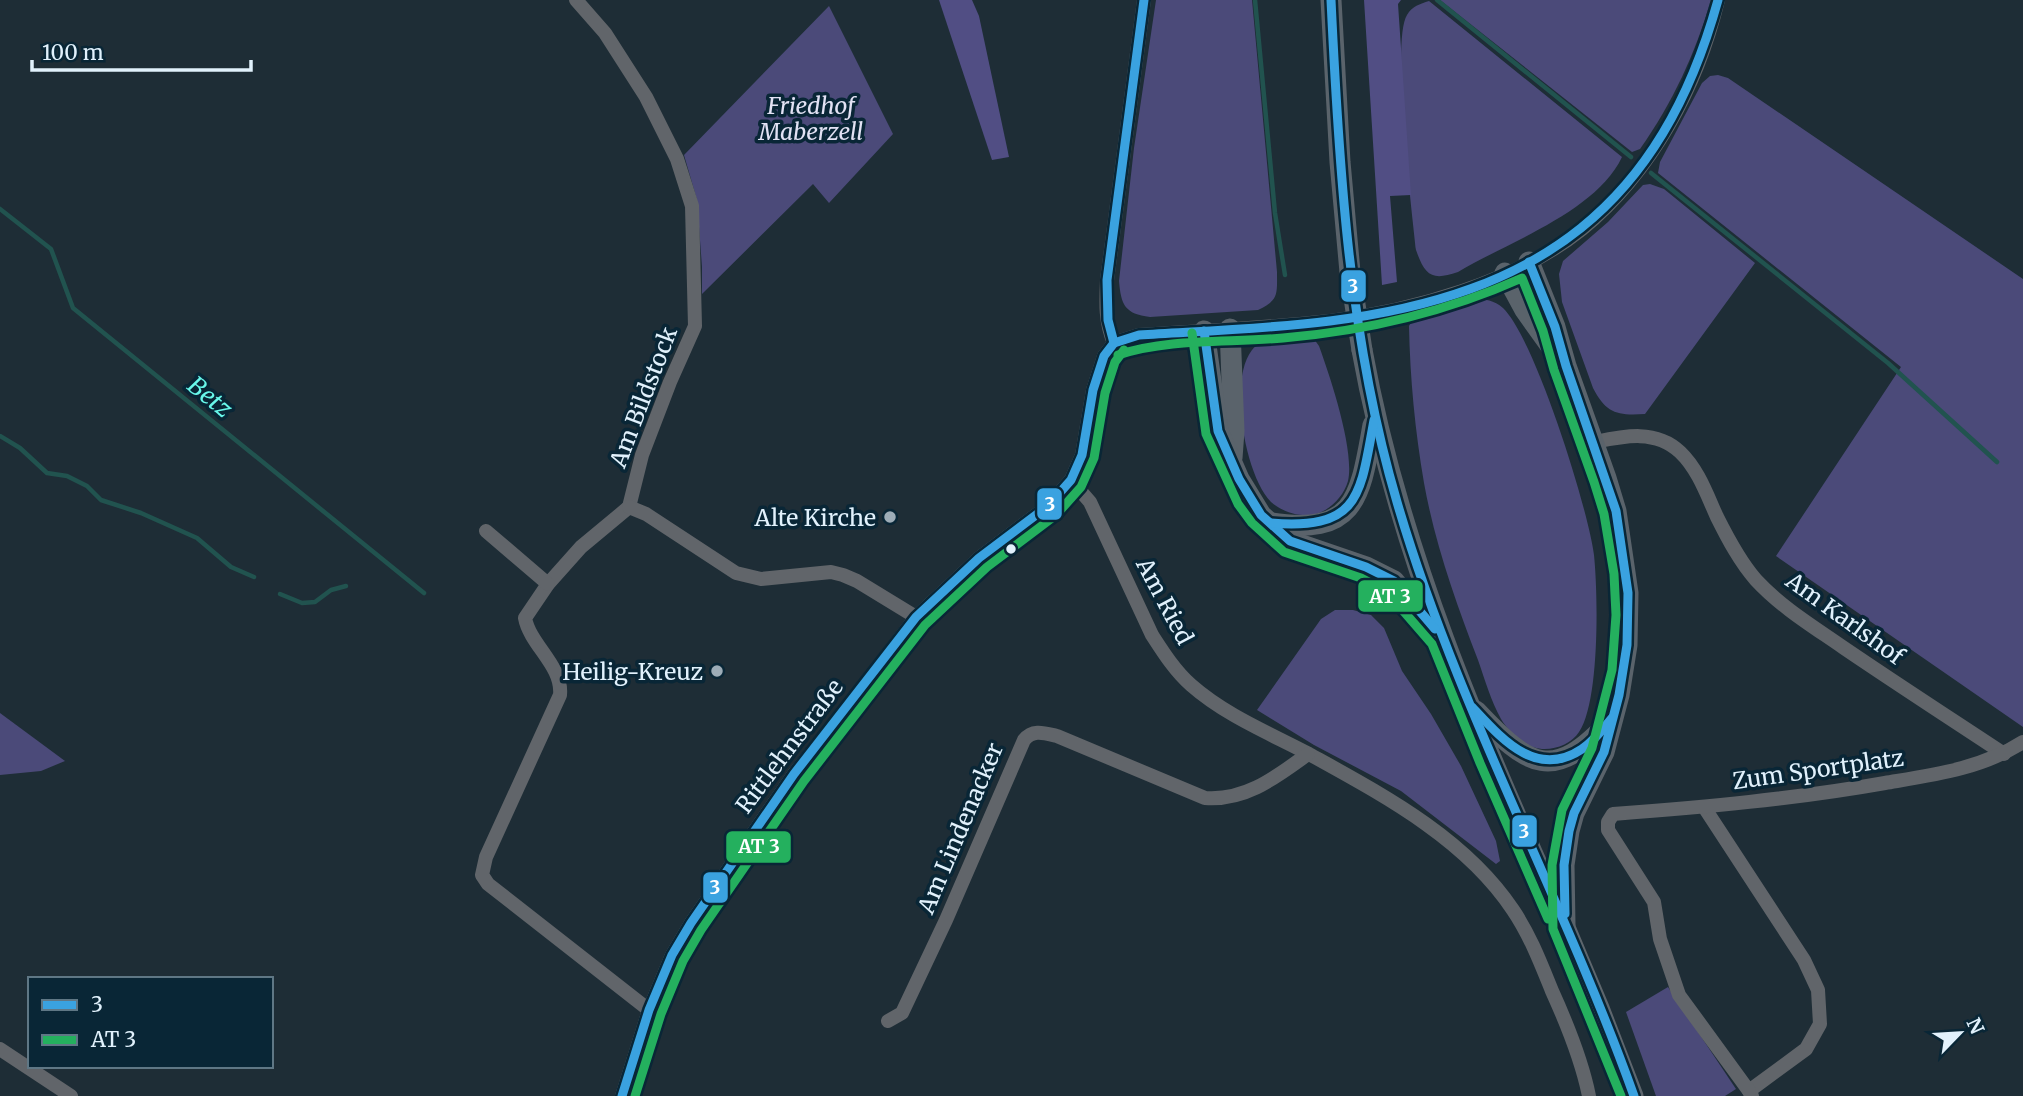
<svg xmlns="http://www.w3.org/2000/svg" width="2023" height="1096" font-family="Merriweather,serif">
  <rect width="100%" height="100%" fill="#1e2d36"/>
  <g fill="#4b4a79">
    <path d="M1156,0H1252L1277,272C1277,294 1279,300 1258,310L1150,317C1125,314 1121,305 1119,281L1134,148Z"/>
    <path d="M1440,0H1711C1695,54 1673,102 1640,149L1632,152Z"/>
    <path d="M1429,1L1622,157C1596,212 1508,242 1458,272C1432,281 1425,276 1416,250C1412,211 1391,40 1407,15C1412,6 1420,4 1429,1Z"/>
    <polygon points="829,6 893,134 829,203 813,184 702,294 702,267 697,200 684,155"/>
    <polygon points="1718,75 1728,78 2023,279 2023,727 1776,556 1901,367 1658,173 1660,162 1702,83 1710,76"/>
    <path d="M1650,184L1664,189L1755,263L1645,414C1617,416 1606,413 1593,388L1562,302L1559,274L1563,261L1608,222L1643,185Z"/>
    <path d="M1474,299C1485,299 1494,300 1503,308C1535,339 1588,508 1594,555C1598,593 1600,701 1579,732C1572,743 1556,750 1542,749C1525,747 1510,734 1501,719C1491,701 1485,680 1478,660C1456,603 1435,544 1424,483C1415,431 1410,378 1409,326L1414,316Z"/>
    <path d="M1301,332L1314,339L1319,346C1330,376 1355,451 1348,481C1344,496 1330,510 1316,514C1301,518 1282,512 1271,502C1245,476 1228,380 1252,350C1263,337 1285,336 1301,332Z"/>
    <polygon points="1335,610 1353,610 1371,615 1384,628 1402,671 1431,714 1461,766 1496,841 1500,861 1496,864 1401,791 1314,745 1257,710 1321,619"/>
    <polygon points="0,713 65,761 41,771 0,775"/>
    <polygon points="1668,987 1736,1089 1725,1096 1656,1096 1626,1012"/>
  </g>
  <g fill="#514e84">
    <polygon points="939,0 972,0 979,16 1009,157 992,160"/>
    <polygon points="1364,0 1401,0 1398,4 1411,195 1390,196 1397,282 1382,285"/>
  </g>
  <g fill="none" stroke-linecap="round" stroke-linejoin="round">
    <g stroke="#21534f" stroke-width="4.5">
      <polyline points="1255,0 1275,213 1285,275"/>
      <polyline points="1437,0 1631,157"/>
      <polyline points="1651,173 1888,363 1997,462"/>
      <polyline points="0,209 51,249 73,308 424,593"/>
      <polyline points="0,436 20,448 47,473 67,476 87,486 101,500 141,513 197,538 231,567 254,577"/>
      <polyline points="280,594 302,603 315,602 331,590 346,586"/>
    </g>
    <g stroke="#61656a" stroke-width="14">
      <polyline points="576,0 605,33 646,97 677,159 692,206 695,326 670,382 642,455 629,507"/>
      <path d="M1114,343L1139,335C1202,331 1266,328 1330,321C1412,311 1516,282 1582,229C1652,171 1697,87 1718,0"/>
      <path d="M1114,343C1105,322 1106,303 1107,280L1144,0"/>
      <path d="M1595,442C1624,436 1656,429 1680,452C1698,469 1707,495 1717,517C1728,539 1740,562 1756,580C1782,608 1814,627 1844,648C1897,684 1951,719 2004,754"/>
      <path d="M1071,480L1090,502L1152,635C1163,652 1175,671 1191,685C1225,715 1269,733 1309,754C1383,795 1465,838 1513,910C1530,935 1541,964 1552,991C1567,1024 1582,1061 1589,1096"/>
      <path d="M629,507L581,547L548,584L525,618C530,645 563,666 560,695L486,857L482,875L488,884L649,1010"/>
      <polyline points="629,507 646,514 736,573 761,579 831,572 843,575 857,581 916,617"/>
      <polyline points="486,531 548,584"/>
      <polyline points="1704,807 1804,960 1818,990 1820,1024 1806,1049 1749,1091 1752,1096"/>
      <path d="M888,1021L902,1013L946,920L1024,740C1033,729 1044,733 1057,736L1205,798C1246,801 1276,777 1308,754"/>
      <polyline points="0,1049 71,1096"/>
      <path d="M1749,1091L1679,995L1660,939L1654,902L1608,830V822L1613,814C1704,807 1795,799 1885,783C1933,775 1981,769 2023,742"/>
      <polyline points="622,1096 649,1010 672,955 691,923 794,774 847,708 916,617 979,558 1048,506 1071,480 1082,455 1093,390 1104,356 1114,343"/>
    </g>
    <polyline stroke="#5e666d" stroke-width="19" points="1565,925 1600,1008 1634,1096"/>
    <g stroke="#5a636b" stroke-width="21">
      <polyline points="1331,0 1340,162 1350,272"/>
      <polyline points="1529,262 1555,327 1566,366 1606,478 1616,511 1628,593 1627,645 1619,695 1604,752 1574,813 1569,831 1564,865 1565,925"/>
      <polyline points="1505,273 1525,310 1560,359"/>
      <polyline points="1230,329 1234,431 1232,458"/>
      <polyline points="1204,331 1218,431 1239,479 1261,515 1290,541 1366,567 1394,581 1433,627"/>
      <path d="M1362,350C1398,549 1478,734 1561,917"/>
      <path d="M1271,523C1357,536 1360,496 1373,425"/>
      <path d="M1476,711C1529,767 1553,784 1611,720"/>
    </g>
    <polyline stroke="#5a636b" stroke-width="21" points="1350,272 1362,350"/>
    <g stroke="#092636" stroke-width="14">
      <g id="bus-1">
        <path d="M1331,0C1339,169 1349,339 1397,502C1457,708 1562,895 1634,1096"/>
        <polyline points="1529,262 1555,327 1566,366 1616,511 1628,593 1627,645 1619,695 1604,752 1574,813 1569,831 1564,865 1565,914"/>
        <polyline points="1204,331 1218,431 1239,479 1261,515 1290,541 1366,567 1394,581 1435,629"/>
        <path d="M1114,343L1139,335C1203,331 1267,329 1330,321C1539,295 1661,206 1718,0"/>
        <polyline points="1114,343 1108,320 1107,280 1144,0"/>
        <path d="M1271,523C1360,530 1360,496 1374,420"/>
        <path d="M1472,707C1501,738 1536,780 1582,749C1594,741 1603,729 1612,718"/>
        <polyline points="622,1096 649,1010 672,955 691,923 794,774 916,617 979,558 1048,506 1071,480 1082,455 1093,390 1104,356 1114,343"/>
      </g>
    </g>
    <g stroke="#092636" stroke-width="14">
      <g id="bus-2">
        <polyline points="1192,333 1206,434 1238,504 1252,523 1284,552 1361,578 1386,591 1432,644 1480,763 1548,919"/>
        <path d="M1118,355C1168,338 1230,343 1283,338C1366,331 1446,312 1522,278L1543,331L1554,370L1594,482L1604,514L1614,574L1616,615L1612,670L1592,748L1562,810L1552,865L1553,929L1621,1096"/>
        <polyline points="635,1096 661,1014 683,961 701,930 804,781 925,625 987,567 1056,515 1081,487 1094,458 1105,393 1115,362 1124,350"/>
      </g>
    </g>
    <use href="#bus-1" stroke="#3aa2e0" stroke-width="9"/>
    <use href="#bus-2" stroke="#24b05e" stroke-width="9"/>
  </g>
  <g fill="#9dacb7" stroke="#092636" stroke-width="2.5">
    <circle cx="890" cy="517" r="7"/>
    <circle cx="717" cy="671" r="7"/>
  </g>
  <circle fill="#e1f1fc" stroke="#092636" stroke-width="2.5" cx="1011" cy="549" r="6"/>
  <g text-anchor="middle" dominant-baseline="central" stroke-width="7" stroke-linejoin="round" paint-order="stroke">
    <g font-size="23" font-style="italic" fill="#e2e2f4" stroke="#092636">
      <text x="811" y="105">Friedhof<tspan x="811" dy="26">Maberzell</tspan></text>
    </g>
    <g font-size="23" fill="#e1f1fc" stroke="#092636">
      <text transform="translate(643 397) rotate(-69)">Am Bildstock</text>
      <text transform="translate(1165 601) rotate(62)">Am Ried</text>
      <text transform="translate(1845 618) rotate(36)">Am Karlshof</text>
      <text transform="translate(789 746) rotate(-53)">Rittlehnstraße</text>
      <text transform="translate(1818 769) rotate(-8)">Zum Sportplatz</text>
      <text transform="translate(960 828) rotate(-67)">Am Lindenacker</text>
    </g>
    <g font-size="23" fill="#e1f1fc" stroke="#092636" text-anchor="end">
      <text x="876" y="517">Alte Kirche</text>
      <text x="703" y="671">Heilig-Kreuz</text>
    </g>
    <g font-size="24" font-style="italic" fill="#68f8eb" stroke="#092636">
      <text transform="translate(210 397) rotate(39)">Betz</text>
    </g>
  </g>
  <g stroke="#092636" stroke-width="2.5">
    <rect x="1340" y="269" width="27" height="34" rx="7" fill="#3aa2e0"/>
    <rect x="1036" y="487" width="27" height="34" rx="7" fill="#3aa2e0"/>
    <rect x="1357" y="579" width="67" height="34" rx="7" fill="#24b05e"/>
    <rect x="1511" y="814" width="27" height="34" rx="7" fill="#3aa2e0"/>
    <rect x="725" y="830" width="67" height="34" rx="7" fill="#24b05e"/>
    <rect x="702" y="871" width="27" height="33" rx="7" fill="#3aa2e0"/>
  </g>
  <g font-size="19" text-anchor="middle" font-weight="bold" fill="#fff">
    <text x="1353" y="293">3</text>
    <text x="1050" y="511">3</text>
    <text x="1390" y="603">AT 3</text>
    <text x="1524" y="838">3</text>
    <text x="759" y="853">AT 3</text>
    <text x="715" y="894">3</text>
  </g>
  <rect x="28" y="977" width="245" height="91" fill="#092636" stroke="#5f7785" stroke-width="2"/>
  <rect x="42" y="1000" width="35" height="10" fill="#3aa2e0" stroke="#5f7785" stroke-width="2"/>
  <text x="91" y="1012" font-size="21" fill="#e1f1fc">3</text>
  <rect x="42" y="1035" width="35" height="10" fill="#24b05e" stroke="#5f7785" stroke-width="2"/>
  <text x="91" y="1047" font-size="21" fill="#e1f1fc">AT 3</text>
  <g transform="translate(1960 1033) rotate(65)" stroke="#092636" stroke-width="5" paint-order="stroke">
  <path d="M0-5L12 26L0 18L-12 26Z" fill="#e1f1fc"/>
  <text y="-10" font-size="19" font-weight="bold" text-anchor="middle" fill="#e1f1fc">N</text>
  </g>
  <path d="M32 60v10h219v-10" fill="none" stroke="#e1f1fc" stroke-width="3.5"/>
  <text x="42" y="60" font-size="21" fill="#e1f1fc" stroke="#092636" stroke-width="5" paint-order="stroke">100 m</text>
</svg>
